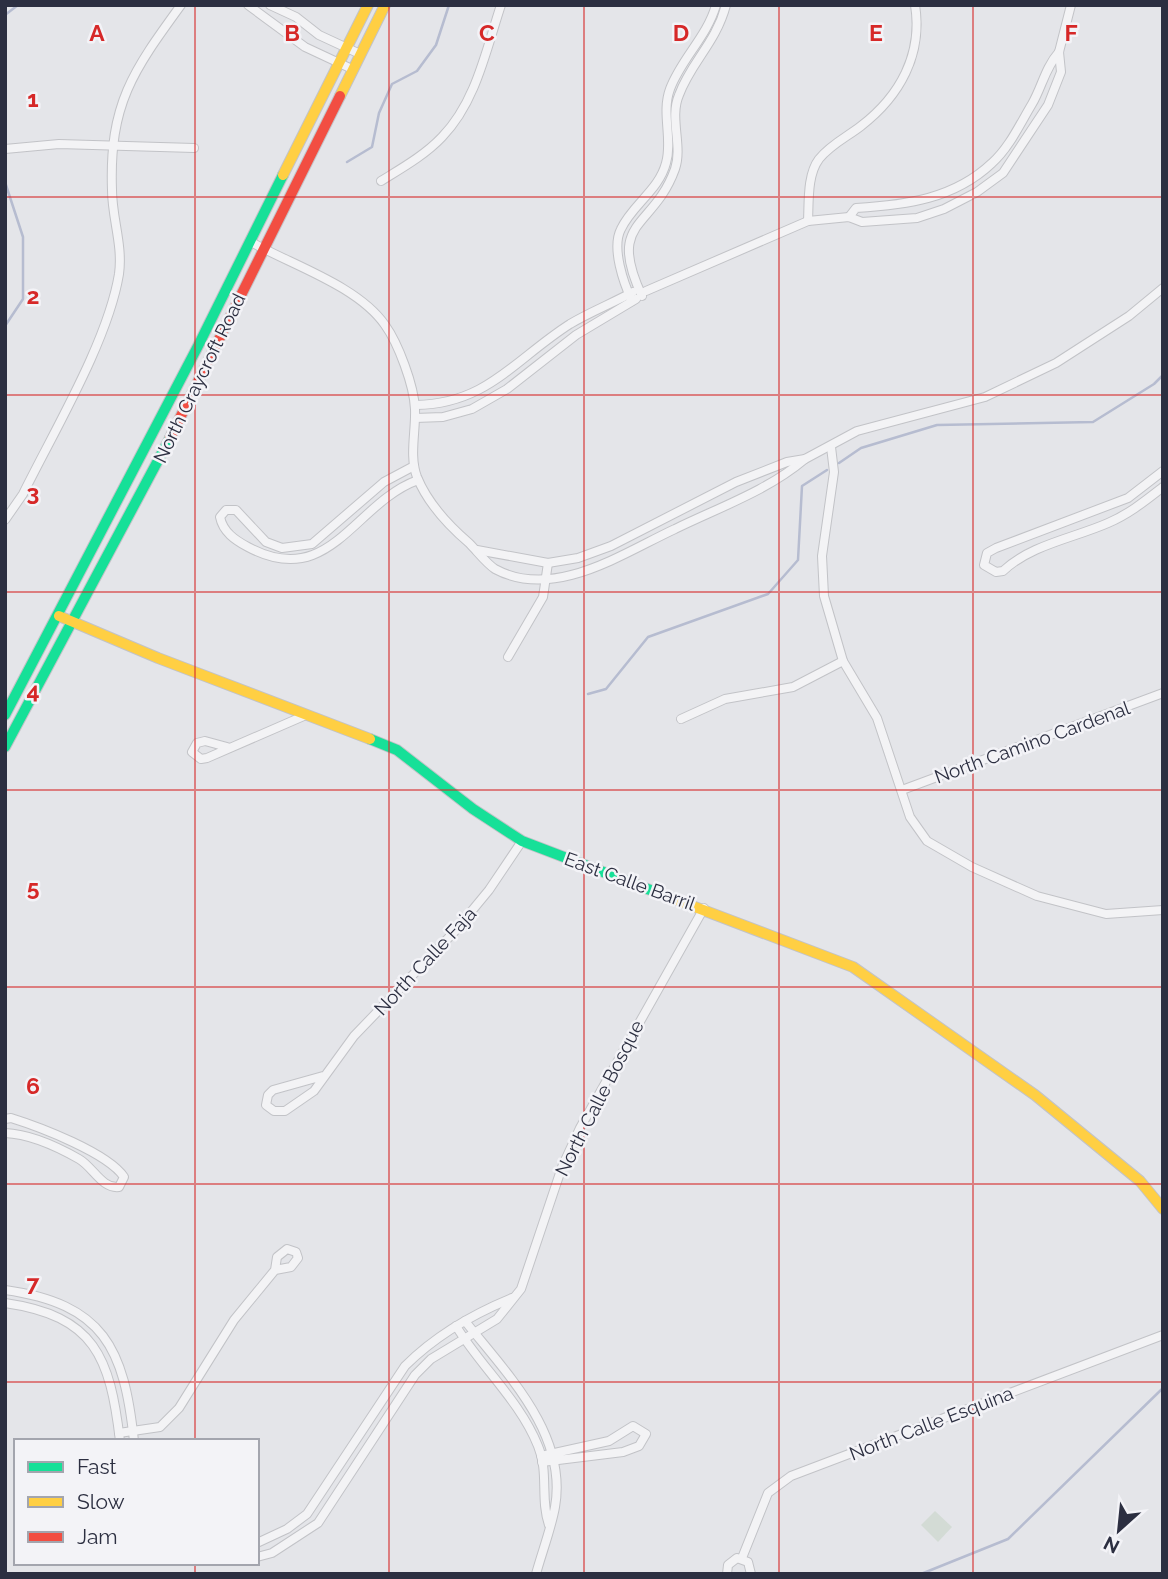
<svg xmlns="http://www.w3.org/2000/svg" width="1168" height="1579" font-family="Raleway,sans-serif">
  <rect width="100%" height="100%" fill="#e4e5e9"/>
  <polygon fill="#d3dbd5" points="935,1511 952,1527 938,1542 921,1525"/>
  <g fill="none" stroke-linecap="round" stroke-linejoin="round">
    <g stroke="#b6bcd0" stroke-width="2.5">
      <polyline points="5,15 18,5"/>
      <polyline points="347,162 372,147 379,113 392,84 417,71 436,45 449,5"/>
      <polyline points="5,182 23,237 23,299 5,326"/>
      <polyline points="839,463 861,448 937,425 1093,422 1154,384 1163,375"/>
      <polyline points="588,694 606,689 648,637 768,594 798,560 802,486 827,470"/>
      <polyline points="921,1574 1008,1539 1163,1388"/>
    </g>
    <g stroke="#c2c3c7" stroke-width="10">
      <g id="street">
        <polyline points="248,5 305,47 352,69"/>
        <polyline points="270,5 296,17 319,35 360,54"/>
        <polyline points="5,149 59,144 194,148"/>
        <path d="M381,181C402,168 425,155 442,137C476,102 486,50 501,5"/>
        <path d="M849,217L856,208C906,205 954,199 992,163C1009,148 1020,124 1032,104C1042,87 1045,68 1059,52"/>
        <path d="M808,221C809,202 807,175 819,159C831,144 847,137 861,126C900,96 923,54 915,5"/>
        <path d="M251,242C292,265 358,286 385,325C398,343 414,385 415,409C416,431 409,456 417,477C428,504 448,525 469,543C477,551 486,563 495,569C554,601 623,553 675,529C720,507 767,491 805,459"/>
        <polyline points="646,291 808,221 849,217 862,222 917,218 944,209 977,192 1003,173 1048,105 1061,72 1059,52 1071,5"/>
        <path d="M642,296C606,219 653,230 675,169C683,146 669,118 679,95C691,62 716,43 726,5"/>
        <path d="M632,301C624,284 611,248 621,229C632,205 659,190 666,163C673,140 661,113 670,89C681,59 707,37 716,5"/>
        <path d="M416,405C487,404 515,359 570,324C590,312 613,303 633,292"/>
        <polyline points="415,418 443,417 472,409 507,389 576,335 636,299"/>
        <polyline points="831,447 834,472 822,556 824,596 843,661 877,718 910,817 927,841 972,867 1037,896 1106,914 1163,910"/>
        <path d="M414,466L384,482L312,544L282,548L266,542L236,510H226L220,517C223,532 235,540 248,547C330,591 354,503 418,480"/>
        <path d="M1163,471L1128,498L996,548L987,553L984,565L996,572L1003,571C1030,545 1074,538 1108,523C1129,514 1145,501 1163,487"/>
        <path d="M5,520L23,494C54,431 108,341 119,274C123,245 112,218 112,190C109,104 133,71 181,5"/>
        <polyline points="477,550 548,563 578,558 611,546 736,482 787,462 805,459 857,431 985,397 1056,363 1129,316 1163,288"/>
        <polyline points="508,657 543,597 548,563"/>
        <polyline points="681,719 725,699 793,687 843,661"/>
        <polyline points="227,747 205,741 197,743 192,752 201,759 207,758 306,715"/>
        <polyline points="902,790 1163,693"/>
        <polyline points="323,1076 273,1090 268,1095 266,1105 274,1111 285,1111 314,1091 354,1036 456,930 489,890 522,841"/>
        <path d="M5,1119L11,1118C40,1127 108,1153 124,1177L119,1187C102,1189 93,1167 79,1159C58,1147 30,1134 5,1133"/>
        <path d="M5,1290C104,1304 124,1348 134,1441"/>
        <path d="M5,1303C95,1316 110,1357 120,1441"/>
        <path d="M465,1321C506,1373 568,1434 555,1507C551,1529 542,1552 536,1574"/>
        <path d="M456,1326C481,1367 520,1401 538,1446C549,1472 540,1499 549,1525"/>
        <polyline points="119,1433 160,1427 179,1408 234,1320 275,1270 277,1257 287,1249 296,1252 298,1258 291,1267 275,1270"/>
        <polyline points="541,1456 609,1441 633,1426 646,1434 639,1446 623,1452 542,1462"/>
        <path d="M257,1543L287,1529L307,1514L405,1366C435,1336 473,1314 512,1298"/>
        <polyline points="257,1557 272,1553 318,1523 415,1375 431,1359 497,1319 521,1289 562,1167 580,1128 704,908"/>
        <polyline points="742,1558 768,1493 791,1476 1163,1335"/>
        <polyline points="727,1574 728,1565 737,1558 748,1562 751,1574"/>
      </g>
    </g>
    <g stroke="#c2c3c7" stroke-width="12">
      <g id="fast">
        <polyline points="5,715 198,346 283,175"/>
        <polyline points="370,739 397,750 473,809 522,841 666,896"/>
        <polyline points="5,747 170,438"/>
      </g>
    </g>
    <g stroke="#c2c3c7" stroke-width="12">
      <g id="slow">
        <polyline points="340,96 385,5"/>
        <polyline points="283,175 368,5"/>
        <polyline points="59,616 158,658 370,739"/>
        <polyline points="666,896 853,967 1035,1095 1140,1181 1163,1209"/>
      </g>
    </g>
    <g stroke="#c2c3c7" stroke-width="12">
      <polyline id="jam" points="170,438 340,96"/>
    </g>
    <use href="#street" stroke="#f3f3f5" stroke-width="8"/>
    <use href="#fast" stroke="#16e098" stroke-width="10"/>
    <use href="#slow" stroke="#ffcf43" stroke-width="10"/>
    <use href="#jam" stroke="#f24e42" stroke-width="10"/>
  </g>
  <path fill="none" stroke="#d62828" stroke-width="2" stroke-opacity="0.55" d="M195,5V1441M389,5V1574M584,5V1574M779,5V1574M973,5V1574M5,197H1163M5,395H1163M5,592H1163M5,790H1163M5,987H1163M5,1184H1163M5,1382H1163M195,1563V1574"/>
  <g text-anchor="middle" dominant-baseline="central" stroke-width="5" stroke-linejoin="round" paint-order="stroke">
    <g font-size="19" fill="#2c2f41" stroke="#f3f3f7">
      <text transform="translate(199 378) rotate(-64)">North Craycroft Road</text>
      <text transform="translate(1032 742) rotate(-20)">North Camino Cardenal</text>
      <text transform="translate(630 881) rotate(20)">East Calle Barril</text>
      <text transform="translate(425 961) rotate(-47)">North Calle Faja</text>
      <text transform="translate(599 1098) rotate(-63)">North Calle Bosque</text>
      <text transform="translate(931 1423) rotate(-21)">North Calle Esquina</text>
    </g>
  </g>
  <g font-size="23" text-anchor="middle" font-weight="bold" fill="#d62828" stroke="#f3f3f7" stroke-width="5" stroke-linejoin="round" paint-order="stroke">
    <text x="97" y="41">A</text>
    <text x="292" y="41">B</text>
    <text x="487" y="41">C</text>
    <text x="681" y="41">D</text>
    <text x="876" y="41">E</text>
    <text x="1071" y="41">F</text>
    <text x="33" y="107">1</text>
    <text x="33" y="304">2</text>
    <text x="33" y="501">3</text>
    <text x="33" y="699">4</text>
    <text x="33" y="896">5</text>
    <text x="33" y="1094">6</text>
    <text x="33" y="1291">7</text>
  </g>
  <rect width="1168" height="1579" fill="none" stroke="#2c2f41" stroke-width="14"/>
  <rect x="14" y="1439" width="245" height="126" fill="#f3f3f7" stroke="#a3a5ae" stroke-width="2"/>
  <rect x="28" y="1462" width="35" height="10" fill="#16e098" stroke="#a3a5ae" stroke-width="2"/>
  <text x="77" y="1474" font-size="21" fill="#2c2f41">Fast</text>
  <rect x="28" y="1497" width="35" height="10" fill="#ffcf43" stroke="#a3a5ae" stroke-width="2"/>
  <text x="77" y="1509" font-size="21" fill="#2c2f41">Slow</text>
  <rect x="28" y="1532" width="35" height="10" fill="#f24e42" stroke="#a3a5ae" stroke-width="2"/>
  <text x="77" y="1544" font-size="21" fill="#2c2f41">Jam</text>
  <g transform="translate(1119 1530) rotate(207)" stroke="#f3f3f7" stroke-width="5" paint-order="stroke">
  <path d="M0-5L12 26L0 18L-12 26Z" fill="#2c2f41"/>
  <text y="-10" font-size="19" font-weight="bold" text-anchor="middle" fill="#2c2f41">N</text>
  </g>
</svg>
